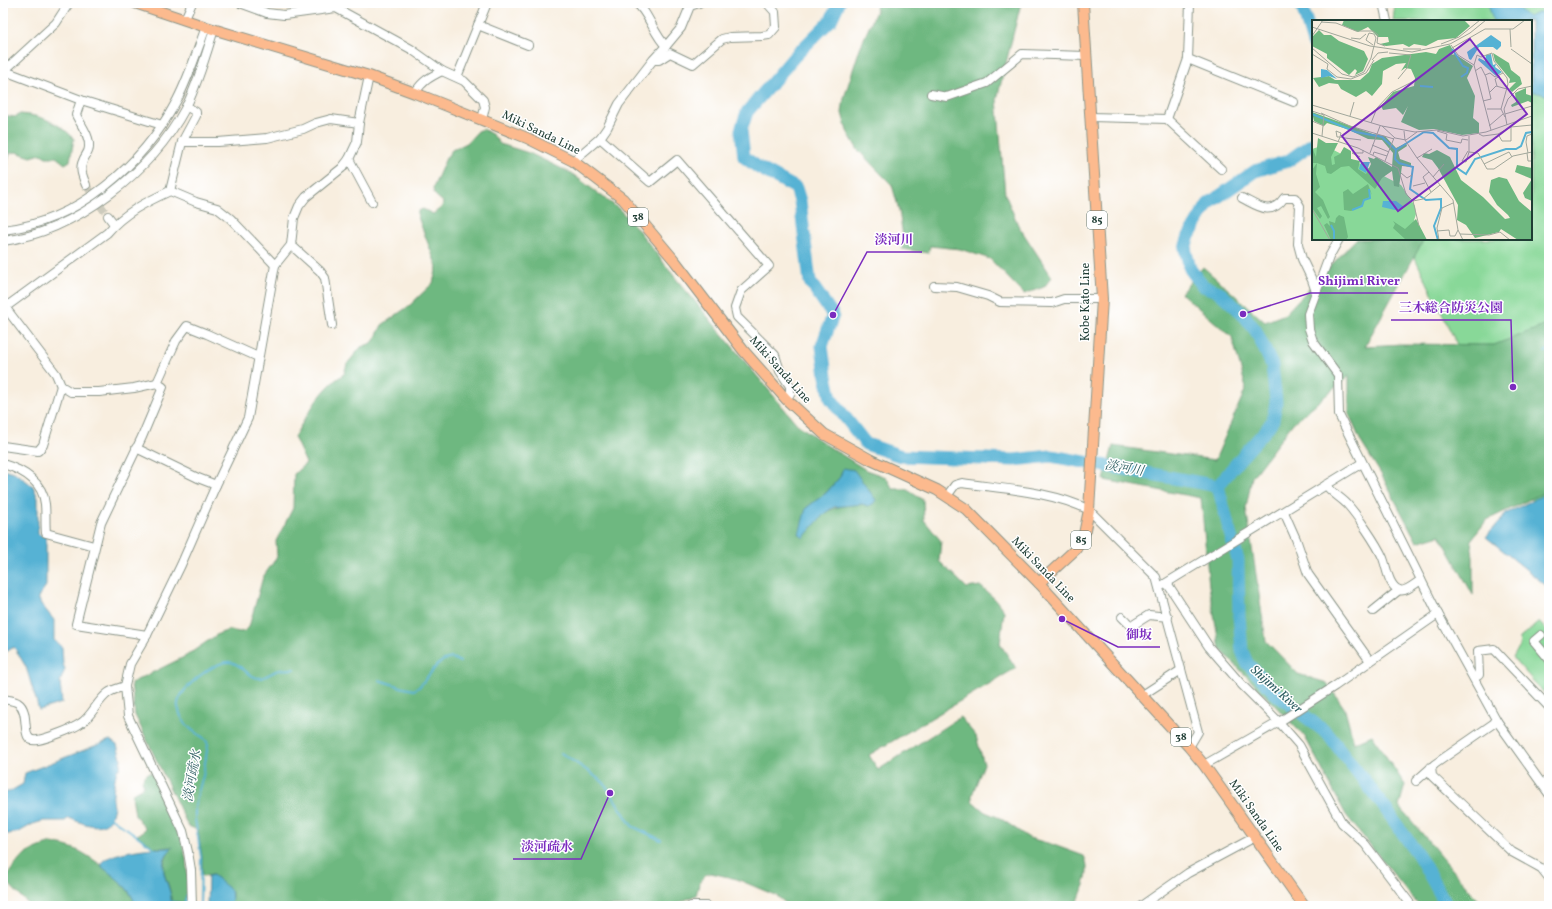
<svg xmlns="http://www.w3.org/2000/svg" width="1552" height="909" font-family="Vollkorn,'Noto Serif JP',serif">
  <rect width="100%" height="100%" fill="#fff"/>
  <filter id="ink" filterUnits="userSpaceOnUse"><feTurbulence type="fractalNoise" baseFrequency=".025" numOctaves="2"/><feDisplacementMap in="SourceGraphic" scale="8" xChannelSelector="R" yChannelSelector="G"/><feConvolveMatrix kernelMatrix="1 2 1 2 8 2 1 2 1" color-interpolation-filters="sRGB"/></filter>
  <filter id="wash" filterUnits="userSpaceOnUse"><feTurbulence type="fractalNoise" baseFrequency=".012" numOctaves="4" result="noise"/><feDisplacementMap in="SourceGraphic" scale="16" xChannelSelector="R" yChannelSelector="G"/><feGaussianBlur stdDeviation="0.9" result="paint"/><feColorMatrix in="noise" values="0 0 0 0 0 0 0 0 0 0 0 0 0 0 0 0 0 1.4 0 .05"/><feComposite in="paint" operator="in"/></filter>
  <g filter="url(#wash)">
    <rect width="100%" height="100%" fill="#f8eedf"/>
    <g fill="#88d898" stroke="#548a66">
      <polygon points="1395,3 1549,3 1549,535 1406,239 1531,239 1531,21 1393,21"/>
      <polygon points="1539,622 1547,631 1549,631 1549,690 1544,693 1513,658 1519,647 1520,638"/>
    </g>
    <g fill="#6eb880" stroke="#467a5a" fill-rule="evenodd">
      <polygon points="877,3 1021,3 997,99 1005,194 1018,225 1052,277 1044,287 1024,294 990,259 960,249 930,246 928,253 902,249 904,243 899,210 892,185 858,150 847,131 842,113 844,98 860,48 876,11"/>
      <path d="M20,114C40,115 61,123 74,139L70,161L65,164L56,157H46L41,154L31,157L16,152L10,153L3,177V115L15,117Z"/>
      <path d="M483,129L493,135L500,144L529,153L571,173L619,209L635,226L677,280L797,424L828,446L866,470L886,477L893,489H906L923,500L924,520L941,541L939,561L967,588L980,586L995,599L1004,611L1000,644L1016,668L869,755L878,770L960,717L976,736L984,764L972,795V801L985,812L1000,818L1029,838L1051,844L1084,856C1092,872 1082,889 1077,904L1070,906H789L777,896L737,879L711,873L705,875L699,884L696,895L672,906H227L232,897V892L213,875L202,876V858L198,830L188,826L135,715L131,683L186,656L218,634L229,630L240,632L245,631L249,627L263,577L277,557L276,541L293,508L294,474L306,463L294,437C308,414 321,388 344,374L347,364L361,347L372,343L375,339L382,325L409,306L433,283L437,267L418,217V211L423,209L433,214L442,207L443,202L434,194L433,188L446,158L452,150L467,143L478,131ZM840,477L873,504C868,506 865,504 860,504C847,505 836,506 825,513L806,508L826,493Z"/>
      <polygon points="1356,239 1424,239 1365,346 1402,344 1494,345 1549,324 1549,490 1487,520 1471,540 1473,557 1473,595 1440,535 1417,542 1381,474 1361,442 1349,414 1349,376 1293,423 1252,477 1246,508 1266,641 1298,674 1327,683 1345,709 1354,743 1372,735 1405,785 1399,806 1483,906 1419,906 1346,815 1305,737 1220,649 1209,586 1201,498 1104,480 1113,446 1215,460 1246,388 1232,337 1181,293 1203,267 1265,322 1285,314"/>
      <path d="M151,772L179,831L186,858L189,893H187L184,903L171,901C171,876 154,875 172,847L155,848L137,835L143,832L145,828L135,815L132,795C135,790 142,790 144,785L142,781C144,776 146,774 151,772Z"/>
      <path d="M52,843C61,845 71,847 79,851C94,858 135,889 135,906H37L28,904L5,880C18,858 27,850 52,843Z"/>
    </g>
    <g fill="#56b2d4" stroke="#3a7884">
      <polygon points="1488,3 1513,3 1528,17 1540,12 1545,18 1549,18 1549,96 1531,91 1531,21 1493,21"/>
      <polygon points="843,468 854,470 876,500 873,504 868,506 862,504 834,507 825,513 803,538 799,534 806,508 826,493 840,477"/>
      <polygon points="3,469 14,472 33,486 38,498 38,534 46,537 46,586 38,597 41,604 54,620 54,640 62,647 63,664 65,669 60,682 62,703 39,710 26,667 14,647 3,654"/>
      <polygon points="1549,492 1549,588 1486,537 1507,513"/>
      <path d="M110,740L117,745L121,758L120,768L117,770C115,779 113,787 113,795C112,800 115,805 113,811C108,835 84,824 69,818L65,821H43L33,824L19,832L3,835V792H9L23,784L25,773Z"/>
      <path d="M173,847C170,850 167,854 165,858C158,874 175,890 170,906H136C130,887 116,878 102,867V862C110,853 141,849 154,848C160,848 166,849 173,847Z"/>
      <polygon points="213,875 231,890 232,900 227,906 207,906 208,876"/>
    </g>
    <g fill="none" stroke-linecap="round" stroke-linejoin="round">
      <g stroke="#56b2d4" stroke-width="2">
        <polyline points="1545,352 1549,350"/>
        <polyline points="379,680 404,688 414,690 419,687 437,665 444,660 452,658 460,662"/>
        <polyline points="561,753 585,769 604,783 632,826 661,840"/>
        <polyline points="110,817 124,827"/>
        <polyline points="126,828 154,848"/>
        <polyline points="171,902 184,904 187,894 188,894"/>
        <path d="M200,906L201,857L195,819V806L199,789L203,776L208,744C205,736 198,735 192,730C185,725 180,716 178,707C175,691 215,660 230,662C241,663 248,678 259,678C265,678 271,673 276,671C282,669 288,669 294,669"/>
      </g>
      <g stroke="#56b2d4" stroke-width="13">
        <polyline points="839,3 831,20 794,57 747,112 741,130 744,157 759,168 796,188 800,201 810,282 833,315 822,346 826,376 831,399 866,444 901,456 1014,460 1051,456 1218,486"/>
        <polyline points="1301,3 1313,43"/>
        <polyline points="1218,486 1230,533 1238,560 1239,615 1242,651 1247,663 1276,694 1327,733 1377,797 1419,856 1447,906"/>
        <polyline points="1218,486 1239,460 1266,430 1273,420 1276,402 1272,365 1256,331 1243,314 1219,292 1203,286 1190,269 1185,248 1189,236 1208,204 1255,171 1288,161 1313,143"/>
      </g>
    </g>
  </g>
  <g filter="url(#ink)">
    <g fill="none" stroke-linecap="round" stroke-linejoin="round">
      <polyline stroke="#cdcbbd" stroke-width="8" stroke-dasharray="8 4" stroke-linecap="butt" points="86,185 108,216"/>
      <g stroke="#8c968a" stroke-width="10">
        <g id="minor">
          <polyline points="240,3 267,13 284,15 336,8 411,49 442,71 464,81 483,100 485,107 482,120"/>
          <polyline points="1383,3 1387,21"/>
          <polyline points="185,19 192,3"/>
          <polyline points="478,25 528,45"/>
          <polyline points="666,46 681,28 690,6 699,3"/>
          <polyline points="1188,59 1294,102"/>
          <polyline points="654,60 659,60 670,53 693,64 722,39 730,37 762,36 769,35 776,27 775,12 767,3"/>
          <polyline points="3,67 6,69 10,73 81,100 162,125"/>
          <polyline points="6,69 56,23 69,3"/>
          <polyline points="457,77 487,3"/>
          <path d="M415,93C422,81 430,77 442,71"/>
          <polyline points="931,94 947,97 987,83 1022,54 1086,56"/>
          <path d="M81,100L76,115C81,125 90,136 89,147C89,153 85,155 83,161C79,169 83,177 86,185"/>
          <polyline points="1091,117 1167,119 1188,59 1190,3"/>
          <polyline points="1167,119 1221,169"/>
          <polyline points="600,138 650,182 677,160 769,266 741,291 735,308 737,317 775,355 780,371 790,386 790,394 786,399"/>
          <polyline points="182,142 218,142 267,138 303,129 316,123 331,119 359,123"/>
          <polyline points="349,159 372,202"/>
          <path d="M573,161L600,138L607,128L619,104L653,60L666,46C654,35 648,11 636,3"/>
          <polyline points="170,191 182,142 196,116 196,112 186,106"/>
          <path d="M1242,198C1258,206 1271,217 1284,198H1295L1300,206L1298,244L1302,259L1312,280L1316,292"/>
          <polyline points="108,216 114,224"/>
          <path d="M3,230C77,222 143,165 177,100C189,77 197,51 206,27"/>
          <polyline points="1339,239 1329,257 1308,314 1309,329 1313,341 1338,375 1339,415 1438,614 1497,721 1549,794"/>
          <path d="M3,241C76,232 152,171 186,107C198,83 206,55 214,29"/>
          <polyline points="291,245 320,271 325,278 332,325"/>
          <polyline points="934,286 957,287 988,296 1000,302 1052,303 1064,299 1102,299"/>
          <polyline points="5,307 56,374 61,386 71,392 99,392 134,388 157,383 163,387 142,437 101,523 76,624 147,635"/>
          <path d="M3,309L107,233C124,213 146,202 170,191L196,202L217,208L231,219L275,265"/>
          <polyline points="157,383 176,341 187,326 207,334 258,357"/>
          <polyline points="3,446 38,451 43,445 61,386"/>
          <polyline points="136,448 198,478 216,485"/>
          <path d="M3,464C23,470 43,482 45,504C46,513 45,523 46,533L94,546"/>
          <path d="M1326,485C1332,493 1340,497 1347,504C1357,515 1377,544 1383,558C1387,568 1388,585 1399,590C1405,593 1416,583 1421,580"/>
          <path d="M947,496L955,485L962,483C1002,489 1052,491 1089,510L1156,577L1198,732L1189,747"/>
          <polyline points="1284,512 1296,539 1308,574 1370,661"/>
          <polyline points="1167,583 1209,647 1242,685 1279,722 1299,745 1342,823 1365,844 1412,906"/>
          <polyline points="1163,585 1362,463"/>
          <polyline points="1373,611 1399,590"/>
          <polyline points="1122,617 1129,624 1133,625 1149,615 1168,617"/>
          <polyline points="1541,635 1534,641 1549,659"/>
          <polyline points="1474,678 1479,675 1478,651 1494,649 1549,707"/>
          <polyline points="1141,696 1181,670"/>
          <path d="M3,699C7,700 14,700 18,703C32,712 18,744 38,740C48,738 73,729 81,723C92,716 97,701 108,693C112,690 120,688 125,686"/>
          <polyline points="1204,765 1279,722 1335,686 1438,614"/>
          <polyline points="1431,767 1432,776 1512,852 1541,868 1549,878"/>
          <polyline points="1416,781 1435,764 1497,721"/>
          <polyline points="192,906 191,870 188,852 183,831 128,716 125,686 130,664 147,635 181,565 216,485 248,418 275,265 291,245 294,218 299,206 306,197 342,168 349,159 357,142 359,123 369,76"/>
          <polyline points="691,906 706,906"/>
          <polyline points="1141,906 1188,873 1255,837"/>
        </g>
      </g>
      <g stroke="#8c968a" stroke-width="12">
        <g id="major">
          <polyline points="135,3 206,27 369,76 415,93 527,138 573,161 623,199 675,261 743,350 786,399 824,434 871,460 937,490 966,509 1039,583 1189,747 1204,765 1304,906"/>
          <polyline points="1039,583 1076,549 1084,534 1089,510 1102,299 1083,3"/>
        </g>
      </g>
      <use href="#minor" stroke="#fff" stroke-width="8"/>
      <use href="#major" stroke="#fcba8e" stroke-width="10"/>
    </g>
  </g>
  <g text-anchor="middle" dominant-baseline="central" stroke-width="3" stroke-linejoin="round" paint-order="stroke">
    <g fill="#fff" stroke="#627771" stroke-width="1">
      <rect x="628" y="208" width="20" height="18" rx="3"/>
      <rect x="1087" y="211" width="20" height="18" rx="3"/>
      <rect x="1071" y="531" width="20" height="18" rx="3"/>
      <rect x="1171" y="728" width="20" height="18" rx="3"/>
    </g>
    <g font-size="11" font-weight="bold" fill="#1f3d34">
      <text x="638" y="217">38</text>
      <text x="1097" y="220">85</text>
      <text x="1081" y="540">85</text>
      <text x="1181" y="737">38</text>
    </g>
    <g font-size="12" fill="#1f3d34" stroke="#fff">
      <text transform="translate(541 133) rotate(26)">Miki Sanda Line</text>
      <text transform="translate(1086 302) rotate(-90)">Kobe Kato Line</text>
      <text transform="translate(780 370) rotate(48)">Miki Sanda Line</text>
      <text transform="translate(1043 570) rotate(46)">Miki Sanda Line</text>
      <text transform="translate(1256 816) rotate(55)">Miki Sanda Line</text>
    </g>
    <g font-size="13" font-style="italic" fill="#306064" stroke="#fff">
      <text transform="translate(1124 469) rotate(10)">淡河川</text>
      <text transform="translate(1276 690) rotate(42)">Shijimi River</text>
      <text transform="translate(193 776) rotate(-80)">淡河疏水</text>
    </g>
  </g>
  <g transform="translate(1312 20)">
    <rect width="220" height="220" fill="#f8eedf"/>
    <path d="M12,125L89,165L103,186L104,194L96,220H0V129Z" fill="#88d898"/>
    <path d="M32,0H152L158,6L144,18L126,20L114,26L102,24L97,27L91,24L74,26L68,24L77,22L76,17H66L56,7L46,12L30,5ZM7,10L12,15H19L27,21L52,31L56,39L51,51L43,55L45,51L43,49L37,55L15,38V34L0,26V17ZM138,25L142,32L140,35L143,34L161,46L155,58L163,76L161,98L167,103V113L150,115L122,109L107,110L89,102L96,86L91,95L84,88L71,90L69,86L81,72L102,66L103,58L99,49L93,48L89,51L94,43L84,44L71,51L70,64L60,76L54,71L44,77L29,69L26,64L17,63L7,67L1,58L17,56L23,60H48L57,52L60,44L70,38L114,32L124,34L127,29ZM181,33L197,43L199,50L208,57L210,64L200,72L197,69L204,62L197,63L198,59L183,41ZM214,68V74L220,76V83L216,81L200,87L199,85L204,82L203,73ZM0,92L61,114L73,116L84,128L94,123L95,126L86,132L88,139L99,143V147L90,146L87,167L82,166L80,151L70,158L63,169L37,146L29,147L19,154L15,153L13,146L5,143L4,154L8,167L3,172L11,180L18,197L16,199L9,186L5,188L10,196L8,199L0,188V150L5,143H0V127L4,137L6,118L14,123H26L19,137L20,145L23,144L22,137L28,134L32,127L39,131V139L48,141L46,149L54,154L59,144L56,137L62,139L64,137L80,147L81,133L70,120L56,119L35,109L15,103L12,106L2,101ZM125,130L138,137L149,160L171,177L193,199L198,198L196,195L185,185L177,172L179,160L187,157L195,159L207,181L220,192V220H206L189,209L187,212L163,218L154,205L145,200L146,185L126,148L120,140L110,137L112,133L117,134ZM205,145L220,148V181L213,178L211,173L220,159L203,152ZM56,164L60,175L57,169L58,177L51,180V185L39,191L32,190L31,172L36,169L41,174ZM27,195L32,197L36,217L34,220H19L12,205L15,203L18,206L17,201L23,203L24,198ZM104,199L115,220L93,219L81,208L83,204L81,201L93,209Z" fill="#6eb880"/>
    <path d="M179,15L189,22V26L185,30L181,27H167L159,40L157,39L155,32ZM179,34L181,45L184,44L183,47L190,52L184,56L166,40L167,38L173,41L174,35ZM9,49L15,50L25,59L17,56L9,58ZM49,142H58L54,153L47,149ZM71,181H84L92,187L83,190L70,187Z" fill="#56b2d4"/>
    <path fill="none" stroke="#56b2d4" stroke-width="2" d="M140,29L151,46L156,48L155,53L149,57M108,66L121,67M0,94L44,112L70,117L84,130M84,130L112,112L121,113L137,128L145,129V148L154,154L163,139L194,129H204L209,126L214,113L220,112M84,130L83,139L87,143L101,147L98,169L114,180L129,179V188L122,206L126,220M40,190L50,186L52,180L58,178L57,169M19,205L22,211V220"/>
    <path fill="none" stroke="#a1a79b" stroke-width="1" d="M9,2L24,3L44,11H61L66,15L65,23L73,26M0,7L58,26L100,32L138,24L158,13L174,0M198,9L199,27M0,16L11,0M39,18L48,19L54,14M129,24L147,17L168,0M139,25L146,35L162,45L179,110M0,28L30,54L41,57L52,52L59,38L64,18L62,14L57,13L54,20L61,25M140,28L173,9H201L213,0M91,29H109M199,29L220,44M77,33L99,35L95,48L86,59M0,34L16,44L15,49L25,57L39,59L54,53L62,40M60,40L66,33L76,32M162,45L165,35L169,37L180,33L182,41L195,58L196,64L189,89L193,97M163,51L169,47L174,57L179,79L171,81M173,55L178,53L183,57L191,53M185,66L183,59L188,56M178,72L184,66L195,69M0,85L70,106L103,112L125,110L151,116L174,112L220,96M175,89H189M0,91L12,95L10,116M9,93L38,106L82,119M193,94L220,86M38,96L42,82M0,101L12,106M59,103L65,88L80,72L102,61M195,105L192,89L196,79L206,69L220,66M70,106L83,118L94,120L105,112M177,106L191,94M92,111L93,120L105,138L141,180L146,210L151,220M125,111L135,114L134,120L149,123L150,119L156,120M0,113L46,128L86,148L94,174L101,181L111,179L128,165M167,114L171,116L186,114L199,107L220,105M186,114L190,121H199V107M157,116V132L166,133L175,149H182L201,136L220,132M26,122L28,117L29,113L24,111L25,117H28L33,118L49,120M60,125L77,132M156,131L150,141L154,142L157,132M58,133L68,106M215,133L216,141H220M216,133L214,122L215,116L220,114M61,135L62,132L75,136M48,137L40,133H51V130M105,138L120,129M73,141L82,118M172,144L197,132L200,137M117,152L111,157L119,172M89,153L95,158L100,155M121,157L132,144M101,166L113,163M101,181L107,206M0,189L18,220M125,211L137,210L138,216H143L146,210M148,214L177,215L188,212L198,220M127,220L125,208L130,188L141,183"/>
    <path fill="#7b2cbf" fill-opacity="0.15" stroke="#7b2cbf" stroke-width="2" d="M158,19L215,94L86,191L30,116Z"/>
    <rect width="220" height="220" fill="none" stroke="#1f3d34" stroke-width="2"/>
  </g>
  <path fill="none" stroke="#7b2cbf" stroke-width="1.5" d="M833 315L867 252H922M1243 314L1310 293H1408M1513 387L1511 320H1391M1062 619L1118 647H1160M610 793L581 859H513"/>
  <g fill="#7b2cbf" stroke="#fff" stroke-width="1.5">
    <circle cx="833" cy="315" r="4"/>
    <circle cx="1243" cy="314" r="4"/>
    <circle cx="1513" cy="387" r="4"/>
    <circle cx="1062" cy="619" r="4"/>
    <circle cx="610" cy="793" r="4"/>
  </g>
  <g font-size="13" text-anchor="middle" font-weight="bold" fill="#7b2cbf" stroke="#fff" stroke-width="3" stroke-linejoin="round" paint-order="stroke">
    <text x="894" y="244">淡河川</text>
    <text x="1359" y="285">Shijimi River</text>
    <text x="1451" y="312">三木総合防災公園</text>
    <text x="1139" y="639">御坂</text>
    <text x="547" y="851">淡河疏水</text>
  </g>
  <rect width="1552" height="909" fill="none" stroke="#fff" stroke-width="16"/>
</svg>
